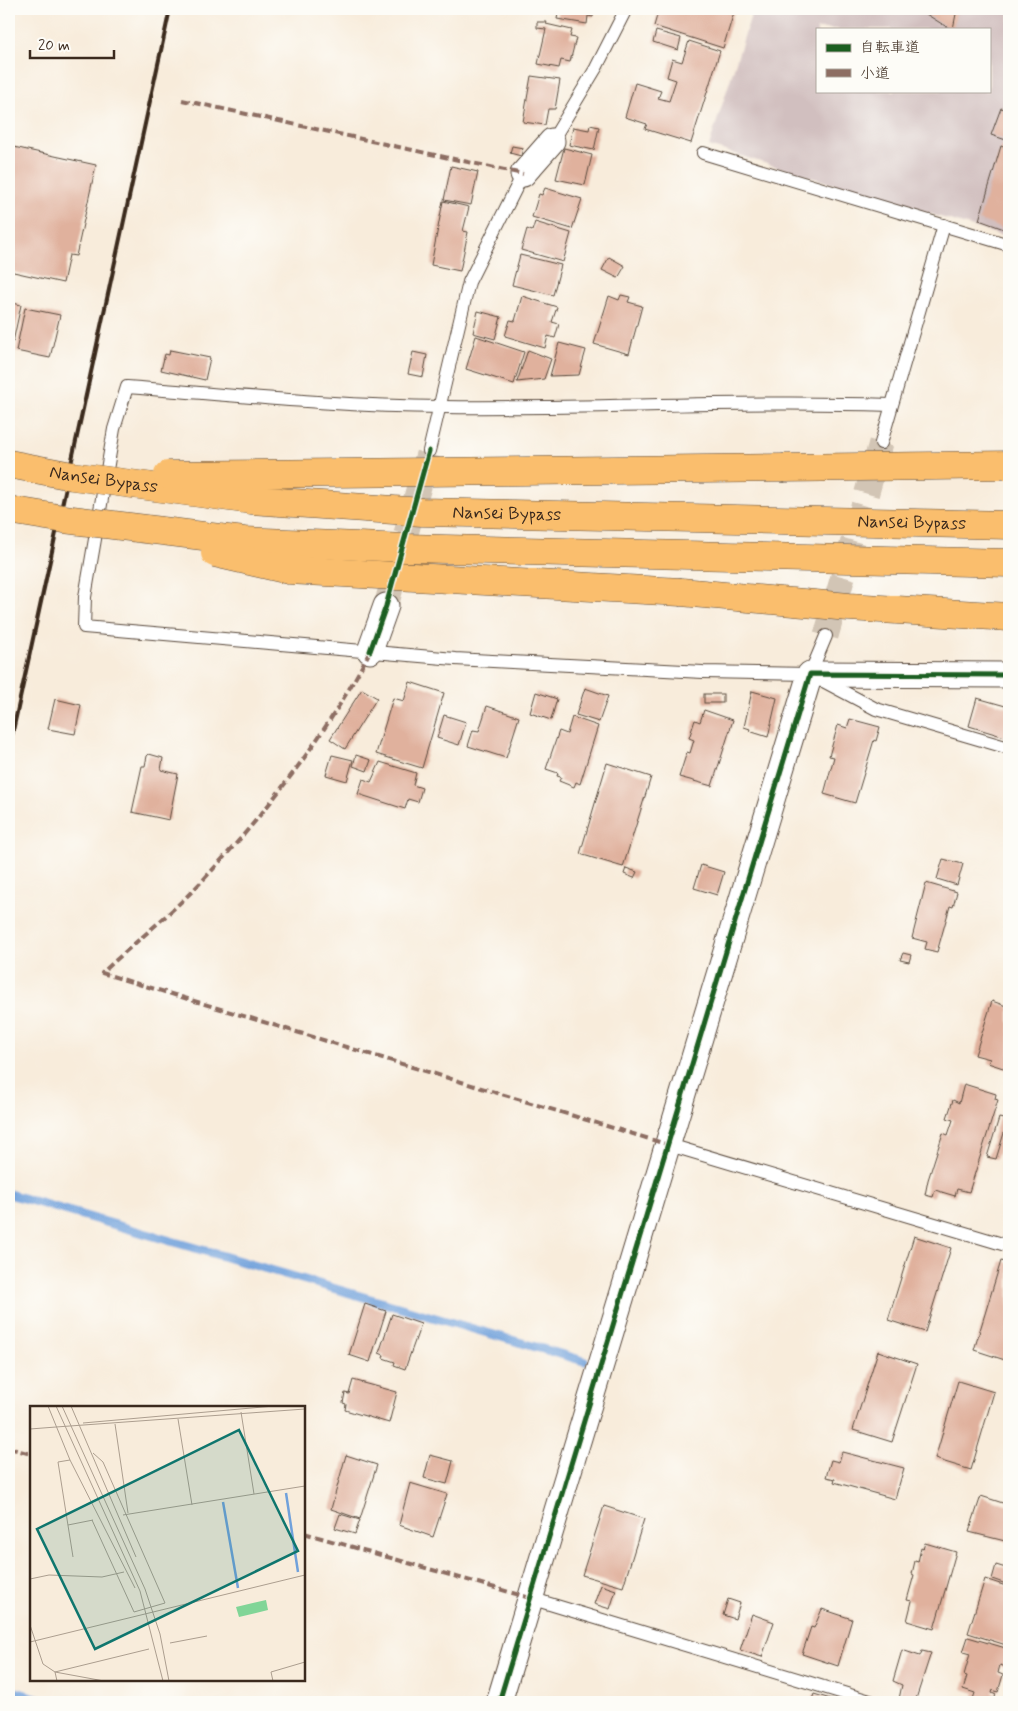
<svg xmlns="http://www.w3.org/2000/svg" width="1018" height="1711" font-family="Mynerve,'Klee One',sans-serif">
  <rect width="100%" height="100%" fill="#fdfcf7"/>
  <filter id="ink" filterUnits="userSpaceOnUse"><feTurbulence type="fractalNoise" baseFrequency=".02" numOctaves="2"/><feDisplacementMap in="SourceGraphic" scale="10" xChannelSelector="R" yChannelSelector="G"/><feConvolveMatrix kernelMatrix="1 2 1 2 8 2 1 2 1" color-interpolation-filters="sRGB"/></filter>
  <filter id="wash" filterUnits="userSpaceOnUse"><feTurbulence type="fractalNoise" baseFrequency=".0096" numOctaves="4" result="noise"/><feDisplacementMap in="SourceGraphic" scale="20" xChannelSelector="R" yChannelSelector="G"/><feGaussianBlur stdDeviation="1.12" result="paint"/><feColorMatrix in="noise" values="0 0 0 0 0 0 0 0 0 0 0 0 0 0 0 0 0 1.4 0 .05"/><feComposite in="paint" operator="in"/></filter>
  <g filter="url(#wash)">
    <rect width="100%" height="100%" fill="#f8ecdb"/>
    <path fill="#d1bfbf" fill-rule="evenodd" d="M753,9H1009V238L709,146ZM817,29H989V91H817Z"/>
    <g fill="none" stroke-linecap="round" stroke-linejoin="round">
      <g stroke="#71a1db" stroke-width="9">
        <polyline points="9,1194 584,1361"/>
        <polyline points="9,1690 49,1702"/>
      </g>
    </g>
    <g id="blocks">
      <g fill="#e0b19d">
        <polygon points="559,9 594,9 593,17 588,16 587,24 557,19"/>
        <polygon points="659,9 735,9 723,48 654,26"/>
        <polygon points="918,9 957,9 953,29 950,29"/>
        <polygon points="537,22 547,22 546,24 572,30 570,37 576,38 570,62 561,60 559,68 538,64 546,29 537,28"/>
        <polygon points="656,31 681,38 678,50 653,42"/>
        <polygon points="689,41 720,51 691,143 645,129 647,124 625,117 635,83 661,91 658,98 669,101 676,80 667,77 672,59 682,62"/>
        <polygon points="531,76 560,80 555,109 548,109 545,125 523,122"/>
        <polygon points="1001,108 1009,110 1009,141 991,135"/>
        <polygon points="590,125 599,127 594,150 569,145 573,127 589,130"/>
        <polygon points="9,146 96,165 76,256 69,255 63,283 9,271"/>
        <polygon points="512,146 523,148 521,156 510,153"/>
        <polygon points="1001,146 1009,149 1009,212 1004,229 979,220"/>
        <polygon points="564,148 592,155 585,185 556,179"/>
        <polygon points="451,166 478,172 471,205 444,200"/>
        <polygon points="545,188 582,199 572,229 532,217 539,194 542,195"/>
        <polygon points="443,201 469,207 463,231 468,232 460,271 431,265"/>
        <polygon points="535,222 571,233 563,262 521,250 527,229 532,231"/>
        <polygon points="520,255 561,265 553,295 512,285"/>
        <polygon points="609,257 625,266 618,278 602,270"/>
        <polygon points="621,295 630,297 628,302 642,306 629,354 594,344 609,296 619,300"/>
        <polygon points="522,296 557,307 552,322 559,324 555,338 548,336 545,348 505,336 510,320 515,321"/>
        <polygon points="9,302 21,305 13,342 9,341"/>
        <polygon points="25,308 60,315 50,358 16,351"/>
        <polygon points="478,311 501,317 495,339 473,333"/>
        <polygon points="476,336 524,352 514,384 466,369"/>
        <polygon points="559,343 586,350 579,375 550,376"/>
        <polygon points="170,350 210,358 205,380 161,370 165,354 169,355"/>
        <polygon points="528,350 551,359 544,379 517,382"/>
        <polygon points="413,352 427,355 423,377 408,374"/>
        <polygon points="410,682 444,693 422,768 376,754 393,698 404,701"/>
        <polygon points="585,688 608,696 599,722 576,715"/>
        <polygon points="362,689 377,698 345,749 330,739"/>
        <polygon points="752,691 777,698 768,737 749,731 750,729 744,727"/>
        <polygon points="536,692 557,699 551,720 530,713"/>
        <rect x="704" y="694" width="19" height="9"/>
        <polygon points="977,698 1009,707 1009,720 1005,737 969,726"/>
        <polygon points="55,699 81,705 75,734 48,729"/>
        <polygon points="487,706 519,717 506,758 468,746 473,730 479,731"/>
        <polygon points="704,710 733,720 712,786 679,777 687,752 690,753 694,740 689,738 695,720 700,722"/>
        <polygon points="444,715 466,722 459,745 437,738"/>
        <polygon points="572,717 598,726 580,784 576,782 574,787 559,781 561,777 557,776 558,773 546,769 559,731 567,734"/>
        <polygon points="850,719 880,727 876,741 874,740 855,803 824,794 834,757 829,756 838,725 847,728"/>
        <polygon points="149,754 163,758 161,770 178,774 169,820 132,812 142,766 145,766 147,756"/>
        <polygon points="332,755 353,760 347,781 326,775"/>
        <polygon points="356,755 371,760 367,771 353,766"/>
        <polygon points="380,762 416,773 413,785 422,788 418,802 408,799 405,809 358,794 363,779 371,782"/>
        <polygon points="607,763 651,777 623,867 580,854"/>
        <polygon points="943,859 963,864 957,885 937,879"/>
        <polygon points="701,865 724,872 717,895 694,888"/>
        <polygon points="626,868 637,872 634,878 624,874"/>
        <polygon points="926,883 957,892 953,907 950,906 937,952 925,949 927,942 912,938"/>
        <polygon points="903,953 911,955 909,962 900,960"/>
        <polygon points="992,1001 1009,1007 1009,1070 988,1063 990,1059 975,1055"/>
        <polygon points="964,1084 996,1094 995,1099 998,1100 969,1192 957,1189 955,1196 935,1190 933,1197 925,1195 928,1180 943,1133 948,1135 953,1120 947,1118 953,1100 959,1103"/>
        <polygon points="999,1118 1008,1120 996,1159 987,1157"/>
        <polygon points="914,1236 951,1248 925,1332 888,1320"/>
        <polygon points="1001,1261 1009,1263 1008,1361 974,1350"/>
        <polygon points="365,1304 386,1311 370,1362 349,1355"/>
        <polygon points="392,1314 421,1324 405,1369 394,1365 395,1362 383,1358 384,1355 379,1353"/>
        <polygon points="878,1351 917,1364 892,1442 853,1430"/>
        <polygon points="353,1380 397,1392 389,1423 345,1410 346,1404 343,1403 345,1393 349,1394"/>
        <polygon points="958,1381 994,1392 971,1470 935,1459"/>
        <polygon points="842,1452 904,1468 895,1499 834,1482 835,1479 826,1477 831,1460 839,1462"/>
        <polygon points="346,1455 377,1465 360,1519 331,1509"/>
        <polygon points="430,1455 453,1461 447,1484 424,1478"/>
        <polygon points="410,1483 447,1494 433,1537 399,1525"/>
        <polygon points="981,1496 1009,1505 1009,1542 969,1532"/>
        <polygon points="604,1506 644,1519 623,1587 582,1575"/>
        <polygon points="340,1514 360,1520 355,1534 335,1528"/>
        <polygon points="925,1543 956,1552 934,1629 907,1621 912,1601 907,1600 914,1575 912,1574 915,1561 918,1562 921,1548 923,1549"/>
        <polygon points="996,1565 1009,1569 1009,1585 992,1579"/>
        <polygon points="985,1579 1009,1587 1009,1635 1006,1645 968,1633"/>
        <polygon points="601,1585 616,1590 610,1609 594,1604"/>
        <polygon points="728,1599 740,1603 735,1619 723,1615"/>
        <polygon points="822,1609 852,1619 838,1666 802,1654 811,1627 814,1628"/>
        <polygon points="752,1614 774,1622 762,1657 740,1650"/>
        <polygon points="968,1637 1009,1649 1006,1667 1000,1665 998,1673 1003,1675 998,1692 993,1690 992,1693 996,1695 993,1702 972,1702 975,1693 963,1689 967,1676 964,1675 970,1654 963,1652"/>
        <polygon points="902,1650 920,1656 922,1651 931,1653 915,1702 899,1699 902,1685 893,1681"/>
        <polygon points="814,1694 834,1700 833,1702 811,1702"/>
      </g>
    </g>
  </g>
  <g filter="url(#ink)">
    <use href="#blocks" fill-opacity="0" stroke="#57473a" stroke-width="1"/>
    <g fill="none" stroke-linecap="round" stroke-linejoin="round">
      <g stroke="#d2c5b5" stroke-width="25" stroke-dasharray="25 12" stroke-linecap="butt">
        <polyline points="386,606 428,454"/>
        <polyline points="826,636 881,443"/>
      </g>
      <g stroke="#57473a" stroke-width="14">
        <g id="service">
          <polyline points="552,141 596,68 626,9"/>
          <polyline points="703,153 1009,245"/>
          <path d="M891,405C741,400 592,409 442,407C337,406 232,395 127,387L114,429L85,597L84,627L455,659L703,672L810,674L876,709L1009,748"/>
          <polyline points="881,443 944,225"/>
          <polyline points="429,451 469,282 523,174"/>
          <polyline points="810,674 826,636"/>
          <polyline points="666,1144 1009,1246"/>
          <polyline points="530,1598 873,1702"/>
        </g>
      </g>
      <g stroke="#57473a" stroke-width="27">
        <g id="minor">
          <polyline points="523,174 552,141"/>
          <polyline points="370,651 386,606"/>
          <polyline points="499,1702 810,674 1009,675"/>
        </g>
      </g>
      <g stroke="#57473a" stroke-width="29">
        <g id="trunk">
          <polyline points="785,468 1009,465"/>
          <polyline points="681,592 849,607 1009,617"/>
        </g>
      </g>
      <use href="#service" stroke="#fff" stroke-width="12"/>
      <use href="#minor" stroke="#fff" stroke-width="25"/>
      <use href="#trunk" stroke="#fabe6d" stroke-width="28"/>
      <polyline stroke="#3b2a1e" stroke-width="4" points="9,749 170,9"/>
      <g stroke="#57473a" stroke-width="29" stroke-linecap="butt">
        <g id="trunk-bridge">
          <path id="s1" d="M9,464L72,476L251,500L422,512L1009,525"/>
          <polyline points="168,475 785,468"/>
          <polyline points="9,510 64,519 244,541 406,548 1009,563"/>
          <polyline points="215,553 289,570 681,592"/>
        </g>
      </g>
      <use href="#trunk-bridge" stroke="#fabe6d" stroke-width="28"/>
      <g stroke="#8d6e63" stroke-width="4" stroke-dasharray="8 4" stroke-linecap="butt">
        <polyline points="182,100 523,174"/>
        <path d="M370,651C328,733 266,813 203,880C172,913 135,942 102,973L666,1144"/>
        <polyline points="9,1448 31,1454"/>
        <polyline points="304,1533 530,1598"/>
      </g>
      <g stroke="#fdfcf7" stroke-width="8">
        <g id="cycleway">
          <polyline points="370,651 386,606 429,451"/>
          <polyline points="499,1702 810,674 1009,675"/>
        </g>
      </g>
      <use href="#cycleway" stroke="#1b5e20" stroke-width="5"/>
    </g>
  </g>
  <g text-anchor="middle" dominant-baseline="central" stroke-width="4" stroke-linejoin="round" paint-order="stroke">
    <g font-size="18" fill="#3b2a1e" stroke="#fdfcf7">
      <text stroke="none"><textPath href="#s1" startOffset="96">Nansei Bypass</textPath></text>
      <text stroke="none"><textPath href="#s1" startOffset="501">Nansei Bypass</textPath></text>
      <text stroke="none"><textPath href="#s1" startOffset="906">Nansei Bypass</textPath></text>
    </g>
  </g>
  <g transform="translate(30 1406)">
    <rect width="275" height="275" fill="#f8ecdb"/>
    <path d="M236,194L238,204L209,211L206,201Z" fill="#81d597"/>
    <path fill="none" stroke="#71a1db" stroke-width="2.5" d="M256,87L268,166M193,96L208,182"/>
    <path fill="none" stroke="#ac9e8f" stroke-width="1" d="M18,0L40,54L105,182M26,0L110,185L133,275M32,0L115,183L130,228L139,275M41,0L106,151M211,6L224,88M148,13L162,99M53,17L244,0M85,18L98,107M26,21L275,3M0,23L26,21M40,54L28,56L43,151M93,109L275,80M62,114L104,206L135,197L73,56L63,47M38,119L63,114M0,173L19,169L72,171L94,166M0,219L13,258L25,266L74,275M0,236L275,169M140,237L177,230M27,275L25,266L119,243M243,275L241,266L275,256"/>
    <path fill="#0f766e" fill-opacity="0.15" stroke="#0f766e" stroke-width="2.5" d="M209,24L268,145L65,243L7,123Z"/>
    <rect width="275" height="275" fill="none" stroke="#3b2a1e" stroke-width="2.5"/>
  </g>
  <rect width="1018" height="1711" fill="none" stroke="#fdfcf7" stroke-width="30"/>
  <rect x="816" y="28" width="175" height="65" fill="#fdfcf7" stroke="#afa8a0"/>
  <rect x="826" y="44" width="25" height="8" fill="#1b5e20" stroke="#afa8a0"/>
  <text x="860" y="52" font-size="15" fill="#3b2a1e">自転車道</text>
  <rect x="826" y="69" width="25" height="8" fill="#8d6e63" stroke="#afa8a0"/>
  <text x="860" y="78" font-size="15" fill="#3b2a1e">小道</text>
  <path d="M30 50v8h84v-8" fill="none" stroke="#3b2a1e" stroke-width="2.5"/>
  <text x="38" y="50" font-size="15" fill="#3b2a1e" stroke="#fdfcf7" stroke-width="4" paint-order="stroke">20 m</text>
</svg>
